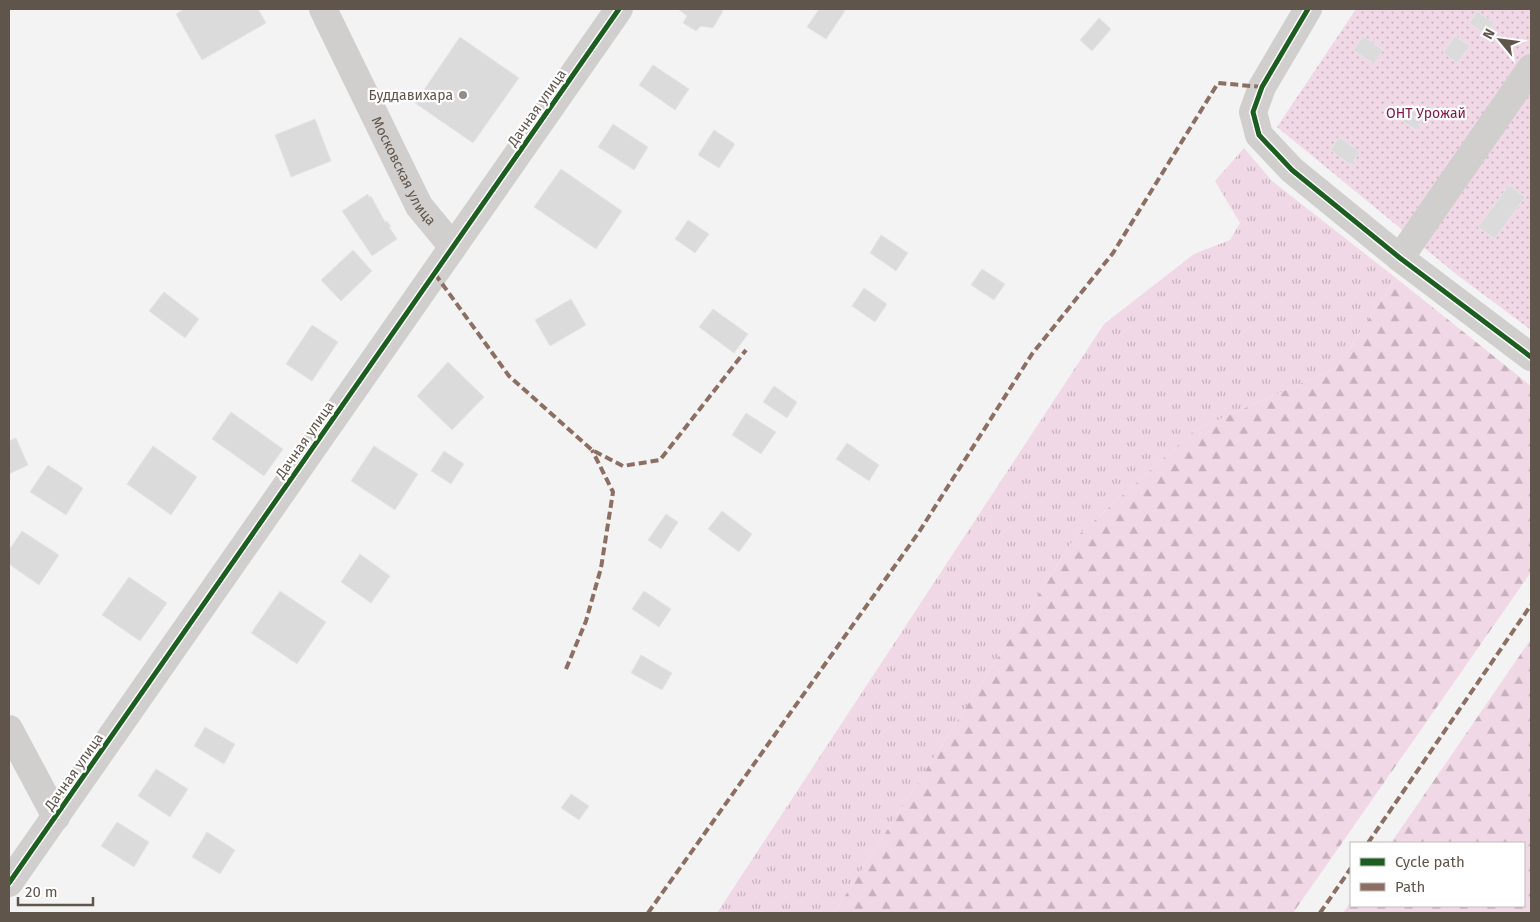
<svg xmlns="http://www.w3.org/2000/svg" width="1540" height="922" font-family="'Fira Sans',sans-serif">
  <defs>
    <pattern id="grass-tufts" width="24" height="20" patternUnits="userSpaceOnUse" patternTransform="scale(1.25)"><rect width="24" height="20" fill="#f1d8e6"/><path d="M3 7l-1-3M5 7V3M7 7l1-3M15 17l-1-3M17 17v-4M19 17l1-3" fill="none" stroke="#c7b2bc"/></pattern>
    <pattern id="forest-firs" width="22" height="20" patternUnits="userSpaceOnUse" patternTransform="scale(1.25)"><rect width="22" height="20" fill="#f1d8e6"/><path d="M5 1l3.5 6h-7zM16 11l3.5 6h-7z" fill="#c7b2bc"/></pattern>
    <pattern id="garden-dots" width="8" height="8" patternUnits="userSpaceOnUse" patternTransform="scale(1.25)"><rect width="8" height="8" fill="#f1d8e6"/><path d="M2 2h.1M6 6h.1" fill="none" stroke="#c7b2bc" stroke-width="1.8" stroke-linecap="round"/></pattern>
  </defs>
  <rect width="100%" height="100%" fill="#f3f3f3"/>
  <polygon fill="url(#grass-tufts)" points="1244,148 1272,181 1396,278 1336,368 1195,430 1074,539 834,913 717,913 1104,324 1194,254 1230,240 1240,223 1215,181"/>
  <g fill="url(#forest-firs)">
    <polygon points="1396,278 1531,386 1531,572 1293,913 834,913 1074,539 1195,430 1336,368"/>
    <polygon points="1531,639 1531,913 1343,913 1351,901 1351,906 1524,906 1524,843 1391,843"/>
  </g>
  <polygon fill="url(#garden-dots)" points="1356,9 1531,9 1531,330 1456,274 1277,127"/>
  <g fill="#dcdbdb" stroke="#e6e5e4">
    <polygon points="184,9 258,9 266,23 202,60 176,14"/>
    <polygon points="678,9 720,9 723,11 713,28 701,26 696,31 683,23 687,16"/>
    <polygon points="819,9 841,9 845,11 826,39 807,27"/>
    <polygon points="1477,11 1494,23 1486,34 1469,23"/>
    <polygon points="1099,18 1111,29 1092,51 1080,40"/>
    <polygon points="1363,36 1383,50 1374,64 1353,50"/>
    <polygon points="1455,36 1470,46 1457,63 1443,53"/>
    <polygon points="460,37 519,78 473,143 415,103"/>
    <polygon points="653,65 689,89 675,110 639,85"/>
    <polygon points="1408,105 1425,117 1416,130 1399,119"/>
    <polygon points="315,119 331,161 291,177 275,135"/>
    <polygon points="613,124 648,147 634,170 598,147"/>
    <polygon points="714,130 735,144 719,168 698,155"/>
    <polygon points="1339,137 1360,152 1351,165 1330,150"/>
    <polygon points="561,169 622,211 596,249 534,207"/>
    <polygon points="1509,185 1525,197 1495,239 1478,227"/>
    <polygon points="368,194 369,197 371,196 385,222 387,221 391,227 389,227 397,239 372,256 342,211"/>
    <polygon points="688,220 709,234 695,253 675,239"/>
    <polygon points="881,235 908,253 896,271 870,253"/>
    <polygon points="353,250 372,271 341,301 321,280"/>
    <polygon points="982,269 1005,284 994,300 971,285"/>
    <polygon points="864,288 887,304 875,322 852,306"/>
    <polygon points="164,292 199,319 185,338 149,311"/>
    <polygon points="571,299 586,325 550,346 535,320"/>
    <polygon points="713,309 748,334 734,353 699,327"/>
    <polygon points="312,325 338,342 312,381 286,364"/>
    <polygon points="448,362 484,397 452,430 417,396"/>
    <polygon points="774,386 797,402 787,418 763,402"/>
    <polygon points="231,412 283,449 264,476 212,439"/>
    <polygon points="746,413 776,432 761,454 732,435"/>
    <polygon points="16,438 28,465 9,474 9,441"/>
    <polygon points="847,443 879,465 869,481 836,459"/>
    <polygon points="153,446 197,477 171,515 127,484"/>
    <polygon points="374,446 418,474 395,510 351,481"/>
    <polygon points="444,451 464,464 451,484 431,471"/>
    <polygon points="48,465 83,488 66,515 30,492"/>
    <polygon points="722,511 752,534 739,552 708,529"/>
    <polygon points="666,514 678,522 661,549 648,540"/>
    <polygon points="22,531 59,555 39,585 9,564 9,550"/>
    <polygon points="360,554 390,576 371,603 341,582"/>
    <polygon points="129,577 167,603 140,641 102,615"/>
    <polygon points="280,591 326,622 297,664 251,633"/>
    <polygon points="644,591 671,609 659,627 632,609"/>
    <polygon points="641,655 672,673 662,690 631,673"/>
    <polygon points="205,727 235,744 224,764 194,746"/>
    <polygon points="156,769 188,789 170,817 138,796"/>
    <polygon points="571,794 589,806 579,820 561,808"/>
    <polygon points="117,822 149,842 134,867 101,846"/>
    <polygon points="207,832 235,850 220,874 192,857"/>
  </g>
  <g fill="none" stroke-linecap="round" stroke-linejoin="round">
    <g stroke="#d1cfcd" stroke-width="28">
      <path id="s1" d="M323,9L419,206L453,247"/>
      <polyline points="1308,9 1262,87 1253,112 1259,135 1292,170 1400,258 1531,357"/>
      <polyline points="1400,258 1531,68"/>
      <polyline points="9,729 56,817"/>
      <polyline points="9,883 619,9"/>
    </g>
    <g stroke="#8d6e63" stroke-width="4" stroke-dasharray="8 4" stroke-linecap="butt">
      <polyline points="435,274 509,376 592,450 623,466 660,460 746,350"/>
      <polyline points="566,669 586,621 601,568 613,492 592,450"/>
      <polyline points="1368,843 1531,605"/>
      <polyline points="648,913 919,532 1032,354 1113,253 1218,83 1262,87"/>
      <polyline points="1320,913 1351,868"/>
    </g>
    <g stroke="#fff" stroke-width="8">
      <g id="cycleway">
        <polyline points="1308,9 1262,87 1253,112 1259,135 1292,170 1400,258 1531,357"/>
        <polyline points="9,883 619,9"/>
      </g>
    </g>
    <use href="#cycleway" stroke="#1b5e20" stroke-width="5"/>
  </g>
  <circle fill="#938c85" stroke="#fff" stroke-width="2" cx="463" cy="95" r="5"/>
  <g text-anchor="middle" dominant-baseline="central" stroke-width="4.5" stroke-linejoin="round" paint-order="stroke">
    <g font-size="14" fill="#60554a" stroke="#fff" text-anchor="end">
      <text x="453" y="95">Буддавихара</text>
    </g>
    <g font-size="14" fill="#60554a" stroke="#fff">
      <text transform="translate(537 108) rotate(-55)">Дачная улица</text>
      <text stroke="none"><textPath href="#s1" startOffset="181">Московская улица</textPath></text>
      <text transform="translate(305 440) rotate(-55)">Дачная улица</text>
      <text transform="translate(74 772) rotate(-55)">Дачная улица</text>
    </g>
    <g font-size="14" fill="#831848" stroke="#fff">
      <text x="1426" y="113">ОНТ Урожай</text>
    </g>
  </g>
  <rect width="1540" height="922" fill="none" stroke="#60554a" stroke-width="20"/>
  <rect x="1350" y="842" width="175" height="65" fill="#ffffff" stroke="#bfbbb7"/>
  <rect x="1360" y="858" width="25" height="8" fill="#1b5e20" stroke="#bfbbb7"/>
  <text x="1395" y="867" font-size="15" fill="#60554a">Cycle path</text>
  <rect x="1360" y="883" width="25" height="8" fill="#8d6e63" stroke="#bfbbb7"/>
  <text x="1395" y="892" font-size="15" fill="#60554a">Path</text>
  <g transform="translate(1500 40) rotate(299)" stroke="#ffffff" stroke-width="4" paint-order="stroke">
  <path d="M0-4L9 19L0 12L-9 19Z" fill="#60554a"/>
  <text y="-8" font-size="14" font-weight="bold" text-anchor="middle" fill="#60554a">N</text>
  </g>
  <path d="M18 897v8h75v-8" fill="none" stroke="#60554a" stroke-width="2.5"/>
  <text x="25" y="897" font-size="15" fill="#60554a" stroke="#ffffff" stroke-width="4" paint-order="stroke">20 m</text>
</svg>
